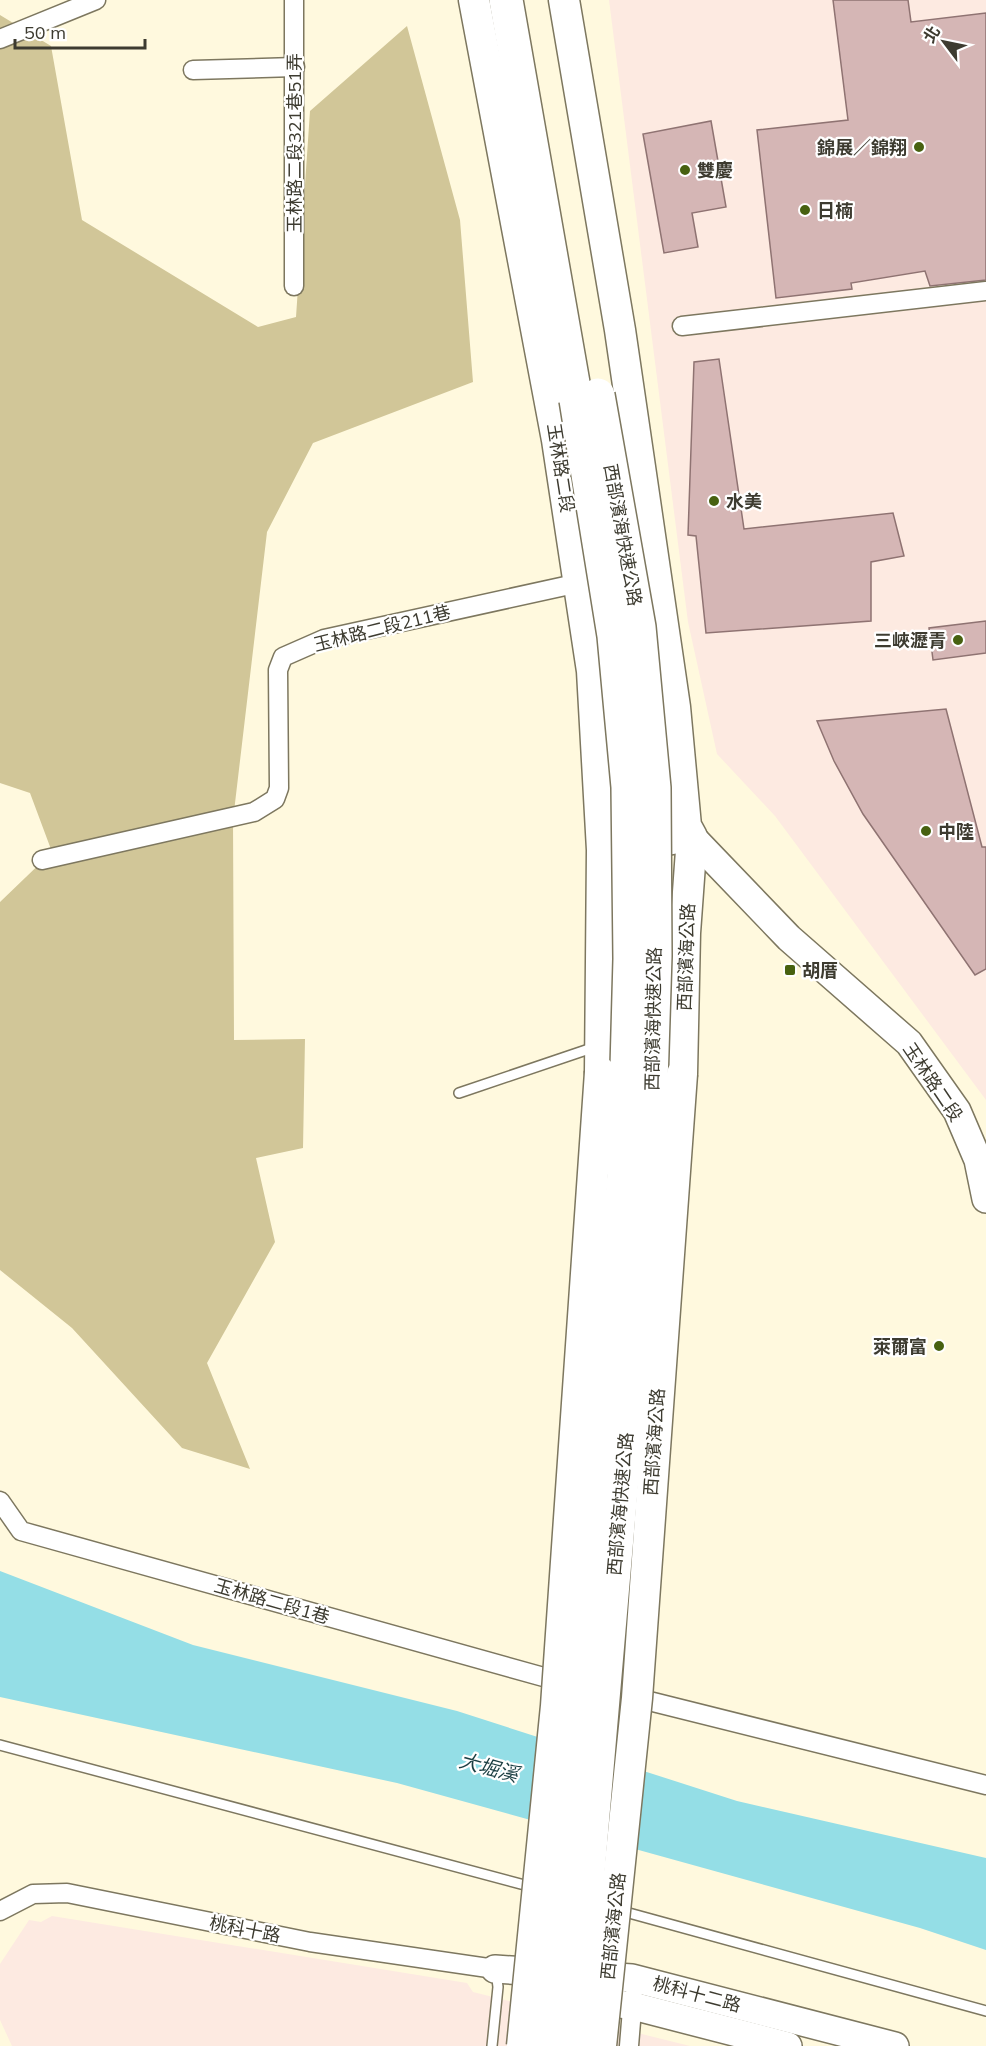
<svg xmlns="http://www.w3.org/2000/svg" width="986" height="2046" font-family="Mulish,'Noto Sans TC',sans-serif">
  <rect width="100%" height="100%" fill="#fff9de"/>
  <g fill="#fdeae1">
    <polygon points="609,0 986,0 986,1100 775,816 717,754 688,622"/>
    <polygon points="52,1916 467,1983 473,1992 690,2046 12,2046 0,2020 0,1964 29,1920 41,1922"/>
  </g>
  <polygon fill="#d1c698" points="0,15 51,46 82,220 258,327 296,317 310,111 407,26 460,220 473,382 313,443 267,532 233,820 234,1040 305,1039 303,1148 256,1158 275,1242 207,1363 250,1469 182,1448 72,1328 0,1270 0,902 52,852 30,793 0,783"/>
  <polygon fill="#94dee6" points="0,1571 193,1645 457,1711 737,1801 986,1858 986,1950 920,1928 397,1783 0,1697"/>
  <g fill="#d5b6b5" stroke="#8f7372" stroke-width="1.5">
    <polygon points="833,0 908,0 911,22 986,13 986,280 930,286 925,271 851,283 852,289 776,298 757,130 848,120"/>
    <polygon points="711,121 726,207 692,213 698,247 664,253 643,134"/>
    <polygon points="719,359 744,529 893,513 904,556 871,562 871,621 706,633 696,536 688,535 694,362"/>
    <polygon points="986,621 986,653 933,660 929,628"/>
    <polygon points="946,709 982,847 986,847 986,969 975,975 863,814 834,761 817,721"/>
  </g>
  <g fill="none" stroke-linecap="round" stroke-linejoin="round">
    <g stroke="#7d775f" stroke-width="12">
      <g id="lane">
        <polyline points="459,1093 595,1047"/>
        <polyline points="0,1745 532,1887"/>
        <polyline points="618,1910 986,2011"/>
        <polyline points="492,2046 498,1987 496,1971"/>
      </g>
    </g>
    <g stroke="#7d775f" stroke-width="21">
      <g id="street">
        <polyline points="294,0 294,286"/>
        <polyline points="0,39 96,0"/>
        <polyline points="193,70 295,67"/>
        <polyline points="682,326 986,291"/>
        <polyline points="42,860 254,812 275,799 279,788 278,670 283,657 324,639 579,583"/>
        <polyline points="0,1501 21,1531 558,1681"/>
        <polyline points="637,1698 986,1785"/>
        <polyline points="0,1911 33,1894 67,1893 310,1942 495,1969"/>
        <polyline points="629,2046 633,1997"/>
      </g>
    </g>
    <g stroke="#7d775f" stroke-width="30">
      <g id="secondary">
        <polyline points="636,847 692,837 789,938 909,1043 957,1111 978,1160 986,1199"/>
        <polyline points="495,1969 632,1978 895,2046"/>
        <polyline points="586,1999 633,2006 788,2046"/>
      </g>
    </g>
    <g stroke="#7d775f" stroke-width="33">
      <g id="primary">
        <polyline points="474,0 557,440 592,671 602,850 600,1072"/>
        <polyline points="564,0 620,330 675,707 686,826 692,837 685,933 682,1074"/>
      </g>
    </g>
    <g stroke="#7d775f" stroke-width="36">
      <polyline id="highway" points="506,0 576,400"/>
    </g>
    <use href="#lane" stroke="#fff" stroke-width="9"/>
    <use href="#street" stroke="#fff" stroke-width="18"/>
    <use href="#secondary" stroke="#fff" stroke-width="27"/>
    <use href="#primary" stroke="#fff" stroke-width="30"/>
    <use href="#highway" stroke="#fff" stroke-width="33"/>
    <g stroke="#7d775f" stroke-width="33" stroke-linecap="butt">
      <g id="primary-bridge">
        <polyline points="522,2046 556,1706 600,1072"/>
        <polyline points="601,2046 637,1698 682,1074"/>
      </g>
    </g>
    <g stroke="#7d775f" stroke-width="36" stroke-linecap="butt">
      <g id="highway-bridge">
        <polyline points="547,2046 624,1174 630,959 628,787 614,636 576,400"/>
        <polyline points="573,2046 648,1178 655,956 654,788 639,627 598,395"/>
      </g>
    </g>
    <use href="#primary-bridge" stroke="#fff" stroke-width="30"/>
    <use href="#highway-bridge" stroke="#fff" stroke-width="33"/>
  </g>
  <g fill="#476110" stroke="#fff" stroke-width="2">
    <circle cx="919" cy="147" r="6"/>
    <circle cx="685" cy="170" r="6"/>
    <circle cx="805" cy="210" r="6"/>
    <circle cx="714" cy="501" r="6"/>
    <circle cx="958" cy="640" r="6"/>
    <circle cx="926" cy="831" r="6"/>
    <rect x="784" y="964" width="12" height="12" rx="3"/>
    <circle cx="939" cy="1346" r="6"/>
  </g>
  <g text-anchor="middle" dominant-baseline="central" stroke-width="4.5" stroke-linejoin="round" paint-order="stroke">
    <g font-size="18" fill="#3d3b30" stroke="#fff">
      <text transform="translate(294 143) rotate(-90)">玉林路二段321巷51弄</text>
      <text transform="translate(561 468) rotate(81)">玉林路二段</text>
      <text transform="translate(623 535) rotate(80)">西部濱海快速公路</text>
      <text transform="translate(382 628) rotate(-14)">玉林路二段211巷</text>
      <text transform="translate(686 957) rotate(-88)">西部濱海公路</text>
      <text transform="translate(653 1019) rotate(-89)">西部濱海快速公路</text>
      <text transform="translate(933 1082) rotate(56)">玉林路二段</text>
      <text transform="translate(654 1442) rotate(-86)">西部濱海公路</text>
      <text transform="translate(620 1504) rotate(-85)">西部濱海快速公路</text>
      <text transform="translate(272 1601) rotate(16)">玉林路二段1巷</text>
      <text transform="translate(613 1926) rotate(-84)">西部濱海公路</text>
      <text transform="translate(245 1929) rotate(11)">桃科十路</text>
      <text transform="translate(697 1994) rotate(15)">桃科十二路</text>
    </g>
    <g font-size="18" font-weight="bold" fill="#3d3b30" stroke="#fff" text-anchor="start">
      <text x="907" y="147" text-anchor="end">錦展／錦翔</text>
      <text x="697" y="170">雙慶</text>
      <text x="817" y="210">日楠</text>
      <text x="726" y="501">水美</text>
      <text x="946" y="640" text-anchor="end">三峽瀝青</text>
      <text x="938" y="831">中陸</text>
      <text x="802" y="970">胡厝</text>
      <text x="927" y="1346" text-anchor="end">萊爾富</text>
    </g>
    <g font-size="20" font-style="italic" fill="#1b3f43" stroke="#fff">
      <text transform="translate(489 1767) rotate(15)">大堀溪</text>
    </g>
  </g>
  <g transform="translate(944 42) rotate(302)" stroke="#ffffff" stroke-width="4.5" paint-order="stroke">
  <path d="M0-4.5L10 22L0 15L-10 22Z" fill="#3d3b30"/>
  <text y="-9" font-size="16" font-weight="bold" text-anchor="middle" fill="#3d3b30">北</text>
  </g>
  <path d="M15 39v9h130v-9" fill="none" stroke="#3d3b30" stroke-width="3"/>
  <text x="24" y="39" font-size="18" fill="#3d3b30" stroke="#ffffff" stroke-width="4.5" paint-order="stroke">50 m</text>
</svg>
